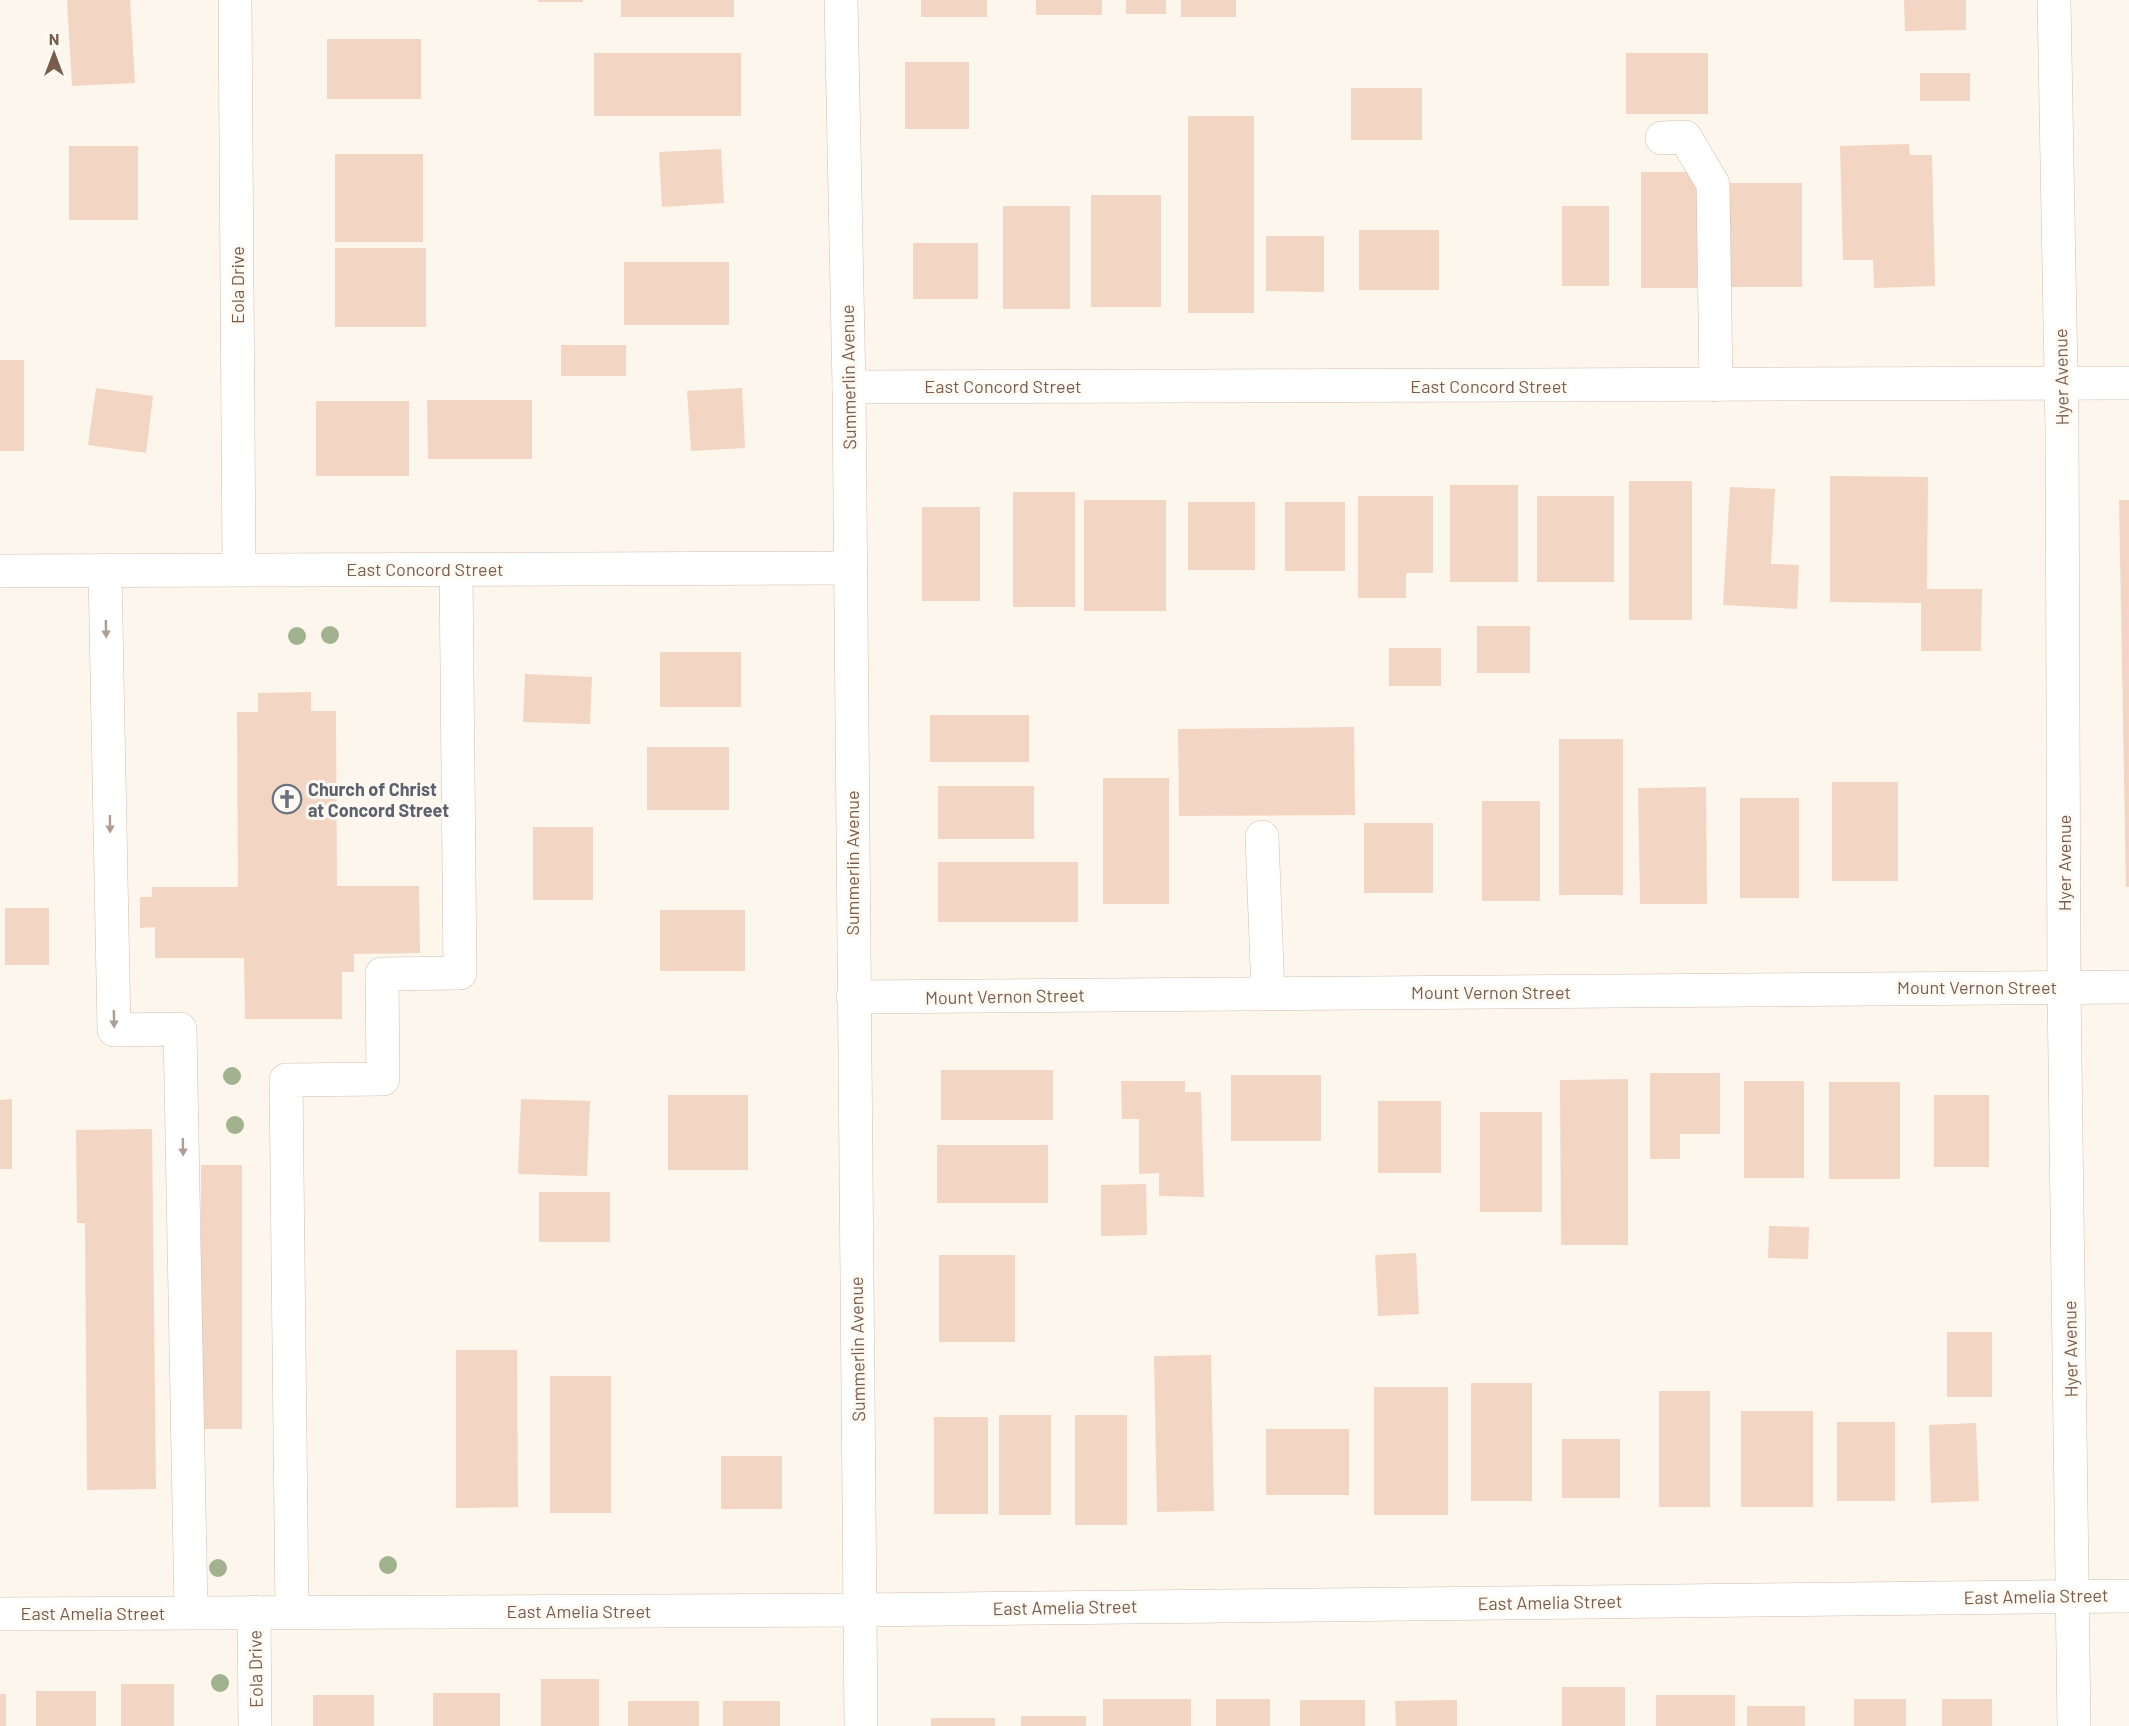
<svg xmlns="http://www.w3.org/2000/svg" width="2129" height="1726" font-family="Barlow,sans-serif">
  <rect width="100%" height="100%" fill="#fdf6ec"/>
  <g fill="#f3d5c3">
    <polygon points="67,0 130,0 135,83 72,86"/>
    <rect x="538" y="0" width="45" height="2"/>
    <rect x="621" y="0" width="113" height="17"/>
    <rect x="921" y="0" width="66" height="17"/>
    <rect x="1036" y="0" width="66" height="15"/>
    <rect x="1126" y="0" width="40" height="14"/>
    <rect x="1181" y="0" width="55" height="17"/>
    <polygon points="1904,0 1966,0 1966,30 1905,31"/>
    <rect x="327" y="39" width="94" height="60"/>
    <rect x="594" y="53" width="147" height="63"/>
    <rect x="1626" y="53" width="82" height="61"/>
    <rect x="905" y="62" width="64" height="67"/>
    <rect x="1920" y="73" width="50" height="28"/>
    <rect x="1351" y="88" width="71" height="52"/>
    <rect x="1188" y="116" width="66" height="197"/>
    <polygon points="1909,144 1910,155 1932,155 1935,286 1874,288 1873,260 1843,260 1840,146"/>
    <rect x="69" y="146" width="69" height="74"/>
    <polygon points="721,149 724,203 662,207 659,152"/>
    <rect x="335" y="154" width="88" height="88"/>
    <rect x="1641" y="172" width="56" height="116"/>
    <rect x="1730" y="183" width="72" height="104"/>
    <rect x="1091" y="195" width="70" height="112"/>
    <rect x="1003" y="206" width="67" height="103"/>
    <rect x="1562" y="206" width="47" height="80"/>
    <rect x="1359" y="230" width="80" height="60"/>
    <polygon points="1266,236 1324,236 1324,292 1266,291"/>
    <rect x="913" y="243" width="65" height="56"/>
    <rect x="335" y="248" width="91" height="79"/>
    <rect x="624" y="262" width="105" height="63"/>
    <rect x="561" y="345" width="65" height="31"/>
    <rect x="0" y="360" width="24" height="91"/>
    <polygon points="96,388 153,396 146,453 88,445"/>
    <polygon points="742,388 745,448 691,451 687,391"/>
    <polygon points="427,400 532,400 532,459 428,459"/>
    <rect x="316" y="401" width="93" height="75"/>
    <polygon points="1830,476 1928,477 1927,589 1982,589 1981,651 1921,651 1921,603 1830,602"/>
    <rect x="1629" y="481" width="63" height="139"/>
    <rect x="1450" y="485" width="68" height="97"/>
    <polygon points="1730,487 1775,489 1771,564 1799,565 1797,609 1723,605"/>
    <rect x="1013" y="492" width="62" height="115"/>
    <polygon points="1358,496 1433,496 1433,573 1406,573 1406,598 1358,598"/>
    <rect x="1537" y="496" width="77" height="86"/>
    <rect x="1084" y="500" width="82" height="111"/>
    <polygon points="2119,500 2129,500 2129,887 2126,887"/>
    <rect x="1188" y="502" width="67" height="68"/>
    <rect x="1285" y="502" width="60" height="69"/>
    <rect x="922" y="507" width="58" height="94"/>
    <rect x="1477" y="626" width="53" height="47"/>
    <rect x="1389" y="648" width="52" height="38"/>
    <rect x="660" y="652" width="81" height="55"/>
    <polygon points="525,674 592,677 590,724 523,722"/>
    <polygon points="311,692 311,711 336,711 337,886 419,886 420,953 354,954 354,972 342,972 342,1019 245,1019 244,958 155,958 155,927 140,928 140,897 152,897 152,887 238,887 237,712 258,712 258,693"/>
    <rect x="930" y="715" width="99" height="47"/>
    <polygon points="1354,727 1355,815 1179,816 1178,729"/>
    <rect x="1559" y="739" width="64" height="156"/>
    <rect x="647" y="747" width="82" height="63"/>
    <rect x="1103" y="778" width="66" height="126"/>
    <rect x="1832" y="782" width="66" height="99"/>
    <rect x="938" y="786" width="96" height="53"/>
    <polygon points="1706,787 1707,904 1640,904 1638,788"/>
    <rect x="1740" y="798" width="59" height="100"/>
    <rect x="1482" y="801" width="58" height="100"/>
    <rect x="1364" y="823" width="69" height="70"/>
    <rect x="533" y="827" width="60" height="73"/>
    <rect x="938" y="862" width="140" height="60"/>
    <rect x="5" y="908" width="44" height="57"/>
    <rect x="660" y="910" width="85" height="61"/>
    <rect x="941" y="1070" width="112" height="50"/>
    <polygon points="1650,1073 1720,1073 1720,1134 1680,1134 1680,1159 1650,1159"/>
    <rect x="1231" y="1075" width="90" height="66"/>
    <polygon points="1628,1079 1628,1245 1561,1245 1560,1080"/>
    <polygon points="1121,1081 1185,1081 1185,1092 1201,1092 1204,1197 1159,1196 1159,1173 1139,1174 1139,1119 1122,1119"/>
    <rect x="1744" y="1081" width="60" height="97"/>
    <rect x="1829" y="1082" width="71" height="97"/>
    <rect x="668" y="1095" width="80" height="75"/>
    <rect x="1934" y="1095" width="55" height="72"/>
    <polygon points="12,1099 12,1169 0,1169 0,1100"/>
    <polygon points="521,1099 590,1101 587,1176 518,1174"/>
    <rect x="1378" y="1101" width="63" height="72"/>
    <rect x="1480" y="1112" width="62" height="100"/>
    <polygon points="152,1129 156,1489 87,1490 85,1223 77,1223 76,1130"/>
    <rect x="937" y="1145" width="111" height="58"/>
    <rect x="201" y="1165" width="41" height="264"/>
    <polygon points="1146,1184 1147,1235 1101,1236 1101,1185"/>
    <rect x="539" y="1192" width="71" height="50"/>
    <polygon points="1769,1226 1809,1227 1808,1259 1768,1258"/>
    <polygon points="1416,1253 1419,1314 1378,1316 1375,1255"/>
    <rect x="939" y="1255" width="76" height="87"/>
    <rect x="1947" y="1332" width="45" height="65"/>
    <polygon points="456,1350 517,1350 518,1507 456,1508"/>
    <polygon points="1211,1355 1214,1511 1157,1512 1154,1356"/>
    <rect x="550" y="1376" width="61" height="137"/>
    <rect x="1471" y="1383" width="61" height="118"/>
    <rect x="1374" y="1387" width="74" height="128"/>
    <rect x="1659" y="1391" width="51" height="116"/>
    <rect x="1741" y="1411" width="72" height="96"/>
    <rect x="999" y="1415" width="52" height="100"/>
    <rect x="1075" y="1415" width="52" height="110"/>
    <rect x="934" y="1417" width="54" height="97"/>
    <rect x="1837" y="1422" width="58" height="79"/>
    <polygon points="1976,1423 1979,1501 1931,1503 1929,1425"/>
    <rect x="1266" y="1429" width="83" height="66"/>
    <rect x="1562" y="1439" width="58" height="59"/>
    <rect x="721" y="1456" width="61" height="53"/>
    <rect x="541" y="1679" width="58" height="47"/>
    <rect x="121" y="1684" width="53" height="42"/>
    <rect x="1562" y="1687" width="63" height="39"/>
    <rect x="36" y="1691" width="60" height="35"/>
    <rect x="433" y="1693" width="67" height="33"/>
    <rect x="0" y="1694" width="6" height="32"/>
    <rect x="313" y="1695" width="61" height="31"/>
    <rect x="1656" y="1695" width="79" height="31"/>
    <rect x="1103" y="1699" width="88" height="27"/>
    <rect x="1216" y="1699" width="54" height="27"/>
    <rect x="1854" y="1699" width="52" height="27"/>
    <rect x="1942" y="1699" width="50" height="27"/>
    <rect x="1300" y="1700" width="65" height="26"/>
    <polygon points="1457,1700 1457,1726 1396,1726 1395,1701"/>
    <rect x="628" y="1701" width="71" height="25"/>
    <rect x="723" y="1701" width="57" height="25"/>
    <rect x="1747" y="1706" width="58" height="20"/>
    <rect x="1021" y="1716" width="65" height="10"/>
    <rect x="931" y="1718" width="64" height="8"/>
  </g>
  <g fill="none" stroke-linecap="round" stroke-linejoin="round">
    <g stroke="#d1beb0" stroke-width="34">
      <g id="minor">
        <polyline points="235,0 239,569"/>
        <polyline points="841,0 849,387 861,1726"/>
        <polyline points="2054,0 2062,429 2064,987 2074,1726"/>
        <polyline points="1662,138 1685,137 1713,184 1716,385"/>
        <polyline points="849,387 2129,383"/>
        <polyline points="0,571 850,568"/>
        <polyline points="105,571 114,1030 180,1029 191,1612"/>
        <polyline points="1262,837 1268,993"/>
        <polyline points="853,997 2129,987"/>
        <polyline points="254,1612 255,1726"/>
        <polyline points="292,1612 286,1080 383,1079 382,974 460,973 456,569"/>
        <polyline points="0,1614 860,1610 2129,1596"/>
      </g>
    </g>
    <use href="#minor" stroke="#fff" stroke-width="33"/>
  </g>
  <g fill="#a0b28e">
    <circle cx="330" cy="635" r="9"/>
    <circle cx="297" cy="636" r="9"/>
    <circle cx="232" cy="1076" r="9"/>
    <circle cx="235" cy="1125" r="9"/>
    <circle cx="388" cy="1565" r="9"/>
    <circle cx="218" cy="1568" r="9"/>
    <circle cx="220" cy="1683" r="9"/>
  </g>
  <defs><path id="oneway-solid" d="M-6-.8H1V-3.2L6.5 0L1 3.2V.8H-6Z" transform="scale(1.5)"/></defs>
  <g fill="#af9d94">
    <use href="#oneway-solid" transform="translate(106 629) rotate(89)"/>
    <use href="#oneway-solid" transform="translate(110 824) rotate(89)"/>
    <use href="#oneway-solid" transform="translate(114 1019) rotate(89)"/>
    <use href="#oneway-solid" transform="translate(183 1147) rotate(89)"/>
  </g>
  <defs>
    <g id="church-ring" transform="scale(1.5)"><circle r="9.5" fill="#fffaf3" stroke="#6b7280" stroke-width="1.5"/><path d="M-1.2-6h2.4v3.5h3.3v2.4h-3.3V6h-2.4V-.1h-3.3v-2.4h3.3Z" fill="#6b7280"/></g>
  </defs>
  <g fill-rule="evenodd">
    <use href="#church-ring" x="287" y="799"/>
  </g>
  <g text-anchor="middle" dominant-baseline="central" stroke-width="6" stroke-linejoin="round" paint-order="stroke">
    <g font-size="18" fill="#7a5c4d" stroke="#fffaf3">
      <text transform="translate(237 285) rotate(-90)">Eola Drive</text>
      <text transform="translate(848 377) rotate(-91)">Summerlin Avenue</text>
      <text transform="translate(2061 377) rotate(-91)">Hyer Avenue</text>
      <text x="1003" y="386">East Concord Street</text>
      <text x="1489" y="386">East Concord Street</text>
      <text x="425" y="569">East Concord Street</text>
      <text transform="translate(852 863) rotate(-90)">Summerlin Avenue</text>
      <text transform="translate(2064 863) rotate(-90)">Hyer Avenue</text>
      <text x="1977" y="987">Mount Vernon Street</text>
      <text x="1491" y="992">Mount Vernon Street</text>
      <text transform="translate(1005 996) rotate(-1)">Mount Vernon Street</text>
      <text transform="translate(857 1349) rotate(-91)">Summerlin Avenue</text>
      <text transform="translate(2070 1349) rotate(-91)">Hyer Avenue</text>
      <text transform="translate(2036 1596) rotate(-1)">East Amelia Street</text>
      <text transform="translate(1550 1602) rotate(-1)">East Amelia Street</text>
      <text transform="translate(1065 1607) rotate(-1)">East Amelia Street</text>
      <text x="579" y="1611">East Amelia Street</text>
      <text x="93" y="1613">East Amelia Street</text>
      <text transform="translate(255 1669) rotate(-91)">Eola Drive</text>
    </g>
    <g font-size="18" font-weight="bold" fill="#5b616d" stroke="#fffaf3" text-anchor="start">
      <text x="308" y="789">Church of Christ<tspan x="308" dy="21">at Concord Street</tspan></text>
    </g>
  </g>
  <g transform="translate(54 54)" stroke="#fffaf3" stroke-width="4.5" paint-order="stroke">
  <path d="M0-4.5L10 22L0 15L-10 22Z" fill="#7a5c4d"/>
  <text y="-9" font-size="16" font-weight="bold" text-anchor="middle" fill="#7a5c4d">N</text>
  </g>
</svg>
